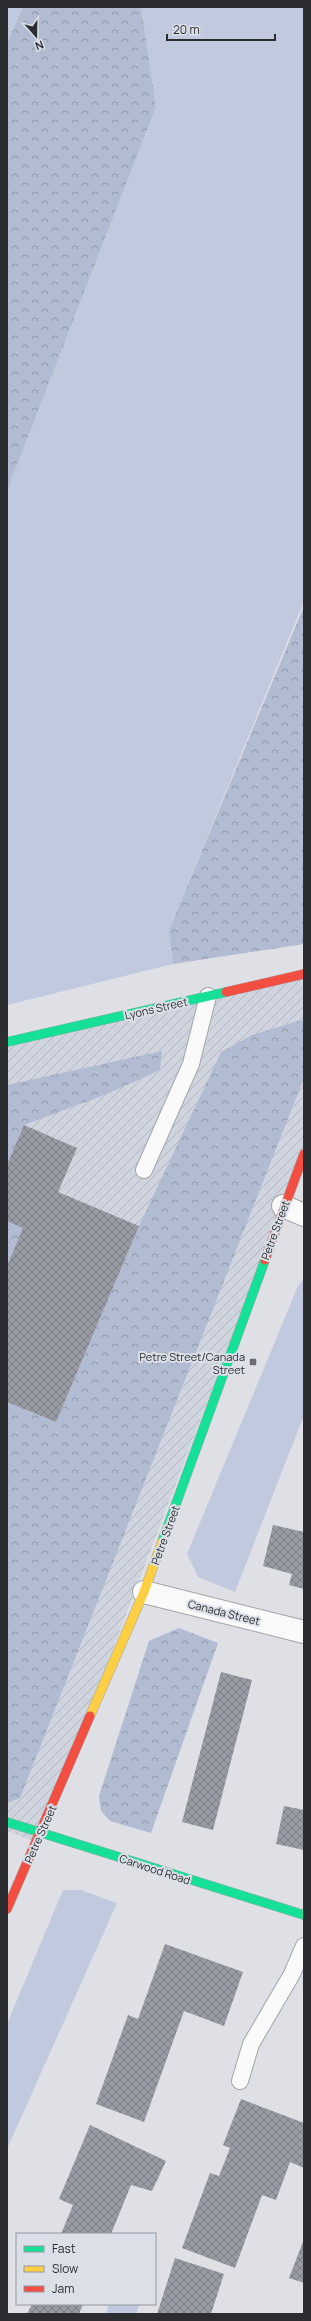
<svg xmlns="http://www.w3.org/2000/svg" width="311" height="2321" font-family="Manrope,sans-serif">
  <defs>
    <pattern id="industrial-furrows" width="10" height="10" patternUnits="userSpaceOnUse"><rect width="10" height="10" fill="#cfd4df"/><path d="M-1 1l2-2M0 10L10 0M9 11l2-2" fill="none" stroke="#b2b6c0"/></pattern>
    <pattern id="forest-crowns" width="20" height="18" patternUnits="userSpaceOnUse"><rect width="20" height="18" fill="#b1bbd1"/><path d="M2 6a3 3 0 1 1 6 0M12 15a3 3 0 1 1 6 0" fill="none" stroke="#9098aa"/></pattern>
    <pattern id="building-cross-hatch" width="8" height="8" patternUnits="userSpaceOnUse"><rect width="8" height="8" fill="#989ba4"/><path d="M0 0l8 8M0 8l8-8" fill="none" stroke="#7c7f86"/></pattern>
  </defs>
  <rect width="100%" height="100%" fill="#dee0e5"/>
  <polygon fill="url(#industrial-furrows)" points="304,974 304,1148 39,1843 7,1831 7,1037"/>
  <g fill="#c0c9dd">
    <polygon points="7,7 23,7 7,43"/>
    <polygon points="141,7 304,7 304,601 169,930 173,964 7,1005 7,491 156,107"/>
    <polygon points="304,1278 304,1415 235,1592 198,1577 187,1554 298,1286"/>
    <polygon points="63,1890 81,1890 117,1903 7,2149 7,2024"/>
    <polygon points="109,2304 140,2304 136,2314 106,2314"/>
  </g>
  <g fill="url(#forest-crowns)">
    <polygon points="23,7 141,7 156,107 7,491 7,43"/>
    <polygon points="304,606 304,944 173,964 169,930"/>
    <polygon points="301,1020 304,1022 304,1078 20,1798 7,1803 7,1402 56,1422 139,1226 221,1052 252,1035"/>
    <polygon points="162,1051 160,1070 107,1094 24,1125 7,1165 7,1085"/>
    <polygon points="7,1221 23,1228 7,1266"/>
    <polygon points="179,1628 218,1643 151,1833 110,1821 101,1811 99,1796 149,1641"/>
  </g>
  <g fill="url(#building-cross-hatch)">
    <polygon points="24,1125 77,1148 58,1192 139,1226 56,1422 7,1402 7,1266 23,1228 7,1221 7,1165"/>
    <polygon points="273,1525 304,1532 304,1589 289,1585 292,1574 263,1566"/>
    <polygon points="221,1672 252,1680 213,1830 182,1822"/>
    <polygon points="284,1806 304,1810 304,1850 276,1844"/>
    <polygon points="165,1944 243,1972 224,2026 184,2011 144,2122 96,2104 128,2015 138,2019"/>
    <polygon points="241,2099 304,2123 304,2168 290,2162 276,2200 262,2195 235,2268 182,2248 210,2173 219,2176 230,2148 223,2145"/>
    <polygon points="90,2125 166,2161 152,2191 131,2185 111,2234 61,2234 73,2205 59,2199"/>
    <polygon points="304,2239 304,2283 289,2278"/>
    <polygon points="175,2258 224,2274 211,2314 157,2314"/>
    <polygon points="32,2304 83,2304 79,2314 27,2314"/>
  </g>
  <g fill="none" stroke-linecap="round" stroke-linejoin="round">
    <g stroke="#a4a5a8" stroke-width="18">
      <g id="lane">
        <polyline points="144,1170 191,1064 208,996"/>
        <polyline points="240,2081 251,2044 292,1974 304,1946"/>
      </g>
    </g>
    <g stroke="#a4a5a8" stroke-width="24">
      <g id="street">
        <polyline points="283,1206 304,1215"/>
        <polyline points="144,1592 304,1632"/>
      </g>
    </g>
    <g stroke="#a4a5a8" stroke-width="10">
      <g id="fast">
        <polyline points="7,1042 226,992"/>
        <polyline points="162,1542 265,1260"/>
        <polyline points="7,1822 304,1915"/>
      </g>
    </g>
    <g stroke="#a4a5a8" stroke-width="10">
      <polyline id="slow" points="90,1716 144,1592 162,1542"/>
    </g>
    <g stroke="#a4a5a8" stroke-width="10">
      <g id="jam">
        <polyline points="226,992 304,974"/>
        <polyline points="265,1260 304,1154"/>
        <polyline points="7,1909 90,1716"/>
      </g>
    </g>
    <use href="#lane" stroke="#fafafb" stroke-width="16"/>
    <use href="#street" stroke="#fafafb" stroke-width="22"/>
    <use href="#fast" stroke="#16e098" stroke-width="9"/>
    <use href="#slow" stroke="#ffcf43" stroke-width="9"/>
    <use href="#jam" stroke="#f24e42" stroke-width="9"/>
  </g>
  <rect fill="#6a6c70" stroke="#dbdfe8" stroke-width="1.5" x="249" y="1358" width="8" height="8" rx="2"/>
  <g text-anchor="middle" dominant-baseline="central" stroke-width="4" stroke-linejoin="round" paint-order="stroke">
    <g font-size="11" fill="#2c2d31" stroke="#dbdfe8">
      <text transform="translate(156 1008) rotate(-13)">Lyons Street</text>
      <text transform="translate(275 1230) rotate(-70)">Petre Street</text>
      <text transform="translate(165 1535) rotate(-70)">Petre Street</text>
      <text transform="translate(224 1612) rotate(14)">Canada Street</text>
      <text transform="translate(40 1834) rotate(-66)">Petre Street</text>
      <text transform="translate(155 1869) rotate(18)">Carwood Road</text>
    </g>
    <g font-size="11" fill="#2c2d31" stroke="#dbdfe8" text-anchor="end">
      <text x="245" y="1356">Petre Street/Canada<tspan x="245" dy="13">Street</tspan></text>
    </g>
  </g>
  <rect width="311" height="2321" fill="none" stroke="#2c2d31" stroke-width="16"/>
  <rect x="16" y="2233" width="140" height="72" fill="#dbdfe8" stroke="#95989f"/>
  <rect x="24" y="2246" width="20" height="6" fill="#16e098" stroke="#95989f"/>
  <text x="52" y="2253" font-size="12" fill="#2c2d31">Fast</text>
  <rect x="24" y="2266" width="20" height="6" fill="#ffcf43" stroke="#95989f"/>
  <text x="52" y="2273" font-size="12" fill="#2c2d31">Slow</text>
  <rect x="24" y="2286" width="20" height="6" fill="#f24e42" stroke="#95989f"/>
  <text x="52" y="2293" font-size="12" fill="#2c2d31">Jam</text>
  <g transform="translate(36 36) rotate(160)" stroke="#dbdfe8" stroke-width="3" paint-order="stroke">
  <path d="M0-3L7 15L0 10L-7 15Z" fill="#2c2d31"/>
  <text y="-6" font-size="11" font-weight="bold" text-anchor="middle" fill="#2c2d31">N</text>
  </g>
  <path d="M167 34v6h108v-6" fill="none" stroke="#2c2d31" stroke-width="2"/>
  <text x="173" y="34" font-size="12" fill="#2c2d31" stroke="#dbdfe8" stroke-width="3" paint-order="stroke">20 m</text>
</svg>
